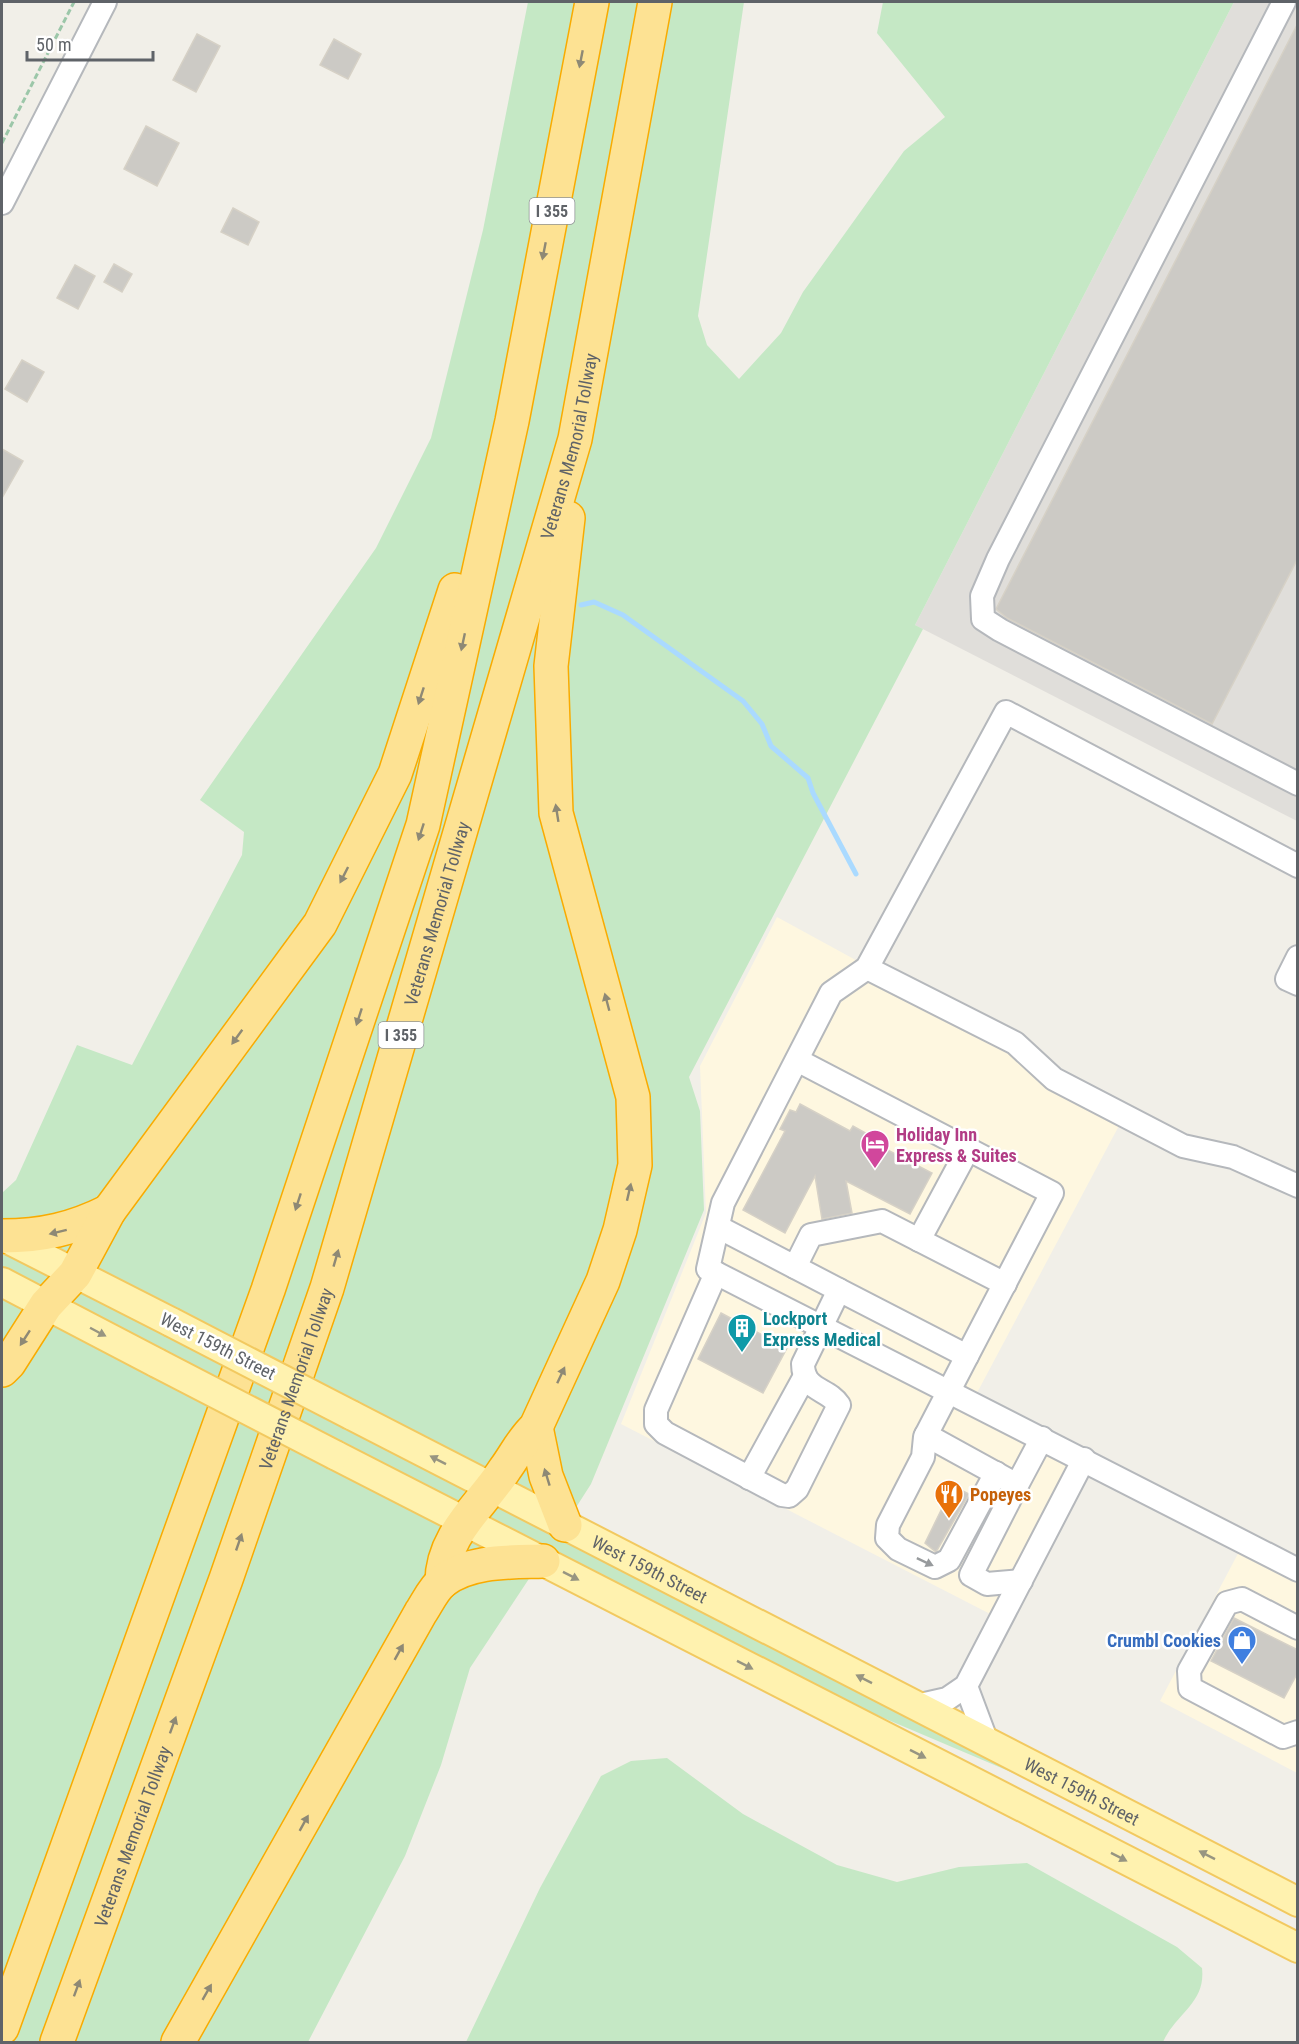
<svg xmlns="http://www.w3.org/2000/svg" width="1299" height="2044" font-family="'Roboto Condensed',sans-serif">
  <rect width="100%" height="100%" fill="#f1efe8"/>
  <g fill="#fef7e0">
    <polygon points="777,917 1013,1046 1122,1120 970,1406 1079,1461 996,1617 621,1424 706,1213 700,1066"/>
    <polygon points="1242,1546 1297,1575 1297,1773 1160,1701"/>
  </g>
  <polygon fill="#e0deda" points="1234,2 1297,2 1297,821 915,625"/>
  <g fill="#c5e8c5">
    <polygon points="528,2 744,2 698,316 707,345 739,379 781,333 803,292 904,151 945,117 877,33 883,2 1234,2 915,625 923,629 689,1077 700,1111 704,1210 591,1484 559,1534 1024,1774 1023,1777 827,1694 548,1550 470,1668 441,1765 405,1856 308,2042 2,2042 2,1193 16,1180 77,1045 132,1065 242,855 244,832 200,800 376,548 431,438 483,230"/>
    <path d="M667,1758L743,1814L837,1865L897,1882L959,1867L1027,1863L1177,1947L1202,1968C1206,2003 1176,2013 1163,2042H466L540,1888L601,1776L631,1761Z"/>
  </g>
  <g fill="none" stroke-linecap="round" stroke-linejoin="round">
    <polyline stroke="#aadaff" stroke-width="5" points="581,605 594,602 623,615 743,701 762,724 771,746 808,778 813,793 856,874"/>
  </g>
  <g fill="#cccac5" stroke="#d6d1c6" stroke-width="1.5">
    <polygon points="1298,23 1298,558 1212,724 1007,618 996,609"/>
    <polygon points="197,34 220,46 196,92 173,80"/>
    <polygon points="334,39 361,54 348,79 320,65"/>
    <polygon points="146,126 179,143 157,186 124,169"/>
    <polygon points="233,208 259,222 248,245 221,232"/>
    <polygon points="114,264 132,274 122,292 104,282"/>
    <polygon points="75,265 95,276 78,309 57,298"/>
    <polygon points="22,360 44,372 27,402 5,389"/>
    <polygon points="2,449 23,461 2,498"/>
    <polygon points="800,1104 850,1131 853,1126 880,1141 878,1145 932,1173 910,1214 846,1181 852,1213 822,1219 815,1176 785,1233 743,1210 785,1131 780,1129 790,1110 796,1112"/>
    <polygon points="721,1313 787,1348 763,1393 698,1359"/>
    <polygon points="953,1486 969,1494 936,1552 925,1543"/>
    <polygon points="1234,1618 1298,1650 1298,1672 1284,1698 1211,1661"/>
  </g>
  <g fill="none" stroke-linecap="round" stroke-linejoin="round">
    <g stroke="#b5b8bc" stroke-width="26">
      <g id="minor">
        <polyline points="1284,2 998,559 982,596 983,619 1000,630 1298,784"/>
        <polyline points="2,203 105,2"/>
        <polyline points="1298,866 1006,712 867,968 831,993 723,1203 708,1269 1298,1570"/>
        <polyline points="1298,957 1287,979 1298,984"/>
        <polyline points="867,968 1015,1043 1054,1079 1183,1146 1233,1157 1298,1186"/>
        <polyline points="797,1060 1052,1193 967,1356 839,1290"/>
        <polyline points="919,1240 968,1149"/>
        <polyline points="795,1267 811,1235 882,1221 1005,1284"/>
        <path d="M716,1273L656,1410V1424L665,1433L782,1495L789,1496L797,1489L839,1405C828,1388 803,1391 803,1364L839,1290L718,1227"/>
        <polyline points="967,1356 925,1437 923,1457 888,1525 887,1538 898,1549 935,1567 949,1560 996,1473"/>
        <polyline points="926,1435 1017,1485 1042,1438"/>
        <polyline points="749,1478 805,1376"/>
        <polyline points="1017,1485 971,1575 987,1584 1021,1581"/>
        <polyline points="1298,1628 1242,1599 1227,1603 1189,1671 1190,1688 1283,1737 1298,1732"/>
        <polyline points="966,1686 987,1742"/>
        <polyline points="916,1706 947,1699 966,1686 1084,1459"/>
      </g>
    </g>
    <g stroke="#f2c960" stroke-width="32">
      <g id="major">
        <polyline points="2,1236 171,1322"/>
        <polyline points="2,1282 157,1363"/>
        <path id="s1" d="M351,1415L1298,1902"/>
        <polyline points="335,1455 1298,1948"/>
      </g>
    </g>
    <g stroke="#f9ab00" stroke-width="36">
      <g id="highway">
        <path d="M2,1236C42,1236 73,1229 109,1211"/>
        <polyline points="2,1370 9,1363 46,1305 75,1274 109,1211 320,924 395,774 455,590"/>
        <polyline points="536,1427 546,1476 565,1525"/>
        <path d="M442,1582C442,1535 482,1505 505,1469C516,1454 522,1440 536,1427L603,1281L620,1230L635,1165L633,1097L556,813L551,666L568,518"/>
        <polyline points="2,2028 268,1290 423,825 512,421 592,2"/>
        <path id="s2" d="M57,2042L226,1579L327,1288L575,439L655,2"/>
        <path d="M178,2042L421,1612C427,1603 434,1588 443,1581C470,1560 511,1562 543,1561"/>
      </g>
    </g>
    <polyline stroke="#9cc7a9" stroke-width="3" stroke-dasharray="6 3" stroke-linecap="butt" points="2,143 74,2"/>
    <use href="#minor" stroke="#fff" stroke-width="22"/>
    <use href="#major" stroke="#fff2af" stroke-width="28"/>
    <use href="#highway" stroke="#fde293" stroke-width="33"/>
    <g stroke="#f2c960" stroke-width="32" stroke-linecap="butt">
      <g id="major-bridge">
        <polyline points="171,1322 351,1415"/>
        <polyline points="157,1363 335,1455"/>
      </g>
    </g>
    <use href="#major-bridge" stroke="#fff2af" stroke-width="28"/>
  </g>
  <defs><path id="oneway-solid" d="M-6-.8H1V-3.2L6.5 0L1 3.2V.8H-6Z" transform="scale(1.5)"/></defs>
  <g fill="#8e8975">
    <use href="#oneway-solid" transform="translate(581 59) rotate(101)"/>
    <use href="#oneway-solid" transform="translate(544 251) rotate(101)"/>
    <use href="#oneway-solid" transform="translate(463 642) rotate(102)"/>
    <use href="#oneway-solid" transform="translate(421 696) rotate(108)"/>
    <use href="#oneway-solid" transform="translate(557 813) rotate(-99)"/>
    <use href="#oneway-solid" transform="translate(421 832) rotate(108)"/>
    <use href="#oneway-solid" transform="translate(344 875) rotate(117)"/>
    <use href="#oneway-solid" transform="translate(607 1002) rotate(-105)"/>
    <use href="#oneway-solid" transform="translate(359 1017) rotate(108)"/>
    <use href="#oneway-solid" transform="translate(237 1037) rotate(126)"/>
    <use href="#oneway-solid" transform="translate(629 1192) rotate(-77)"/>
    <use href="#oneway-solid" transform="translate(298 1202) rotate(108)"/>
    <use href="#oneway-solid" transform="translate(58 1232) rotate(166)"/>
    <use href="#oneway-solid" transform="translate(336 1258) rotate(-74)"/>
    <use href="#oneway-solid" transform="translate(25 1338) rotate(123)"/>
    <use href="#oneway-solid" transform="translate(561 1375) rotate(-65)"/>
    <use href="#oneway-solid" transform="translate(547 1477) rotate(-107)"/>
    <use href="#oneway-solid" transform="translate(239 1542) rotate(-71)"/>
    <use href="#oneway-solid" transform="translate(399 1652) rotate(-61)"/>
    <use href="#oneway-solid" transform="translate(173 1725) rotate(-70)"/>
    <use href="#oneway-solid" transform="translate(304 1823) rotate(-61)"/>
    <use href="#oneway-solid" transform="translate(77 1988) rotate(-70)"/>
    <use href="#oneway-solid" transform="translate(207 1992) rotate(-60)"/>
  </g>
  <g fill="#979581">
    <use href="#oneway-solid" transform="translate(98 1332) rotate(28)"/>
    <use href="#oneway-solid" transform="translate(438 1460) rotate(-153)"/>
    <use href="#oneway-solid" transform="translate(571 1576) rotate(27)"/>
    <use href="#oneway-solid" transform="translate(745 1665) rotate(27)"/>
    <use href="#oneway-solid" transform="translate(864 1679) rotate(-153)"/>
    <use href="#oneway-solid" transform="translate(918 1754) rotate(27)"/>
    <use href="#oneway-solid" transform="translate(1207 1855) rotate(-153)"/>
    <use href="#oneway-solid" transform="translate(1119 1857) rotate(27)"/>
  </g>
  <use fill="#979a9d" href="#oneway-solid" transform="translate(925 1562) rotate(25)"/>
  <defs>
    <g id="hotel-pin" transform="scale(1.5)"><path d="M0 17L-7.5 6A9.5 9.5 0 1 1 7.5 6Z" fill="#d1479c" stroke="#fff"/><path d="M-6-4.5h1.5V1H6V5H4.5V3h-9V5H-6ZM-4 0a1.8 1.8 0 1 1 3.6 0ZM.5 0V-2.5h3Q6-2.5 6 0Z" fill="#fff"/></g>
    <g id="building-pin" transform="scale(1.5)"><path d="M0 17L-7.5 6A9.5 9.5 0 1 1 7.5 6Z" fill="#0f9aa8" stroke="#fff"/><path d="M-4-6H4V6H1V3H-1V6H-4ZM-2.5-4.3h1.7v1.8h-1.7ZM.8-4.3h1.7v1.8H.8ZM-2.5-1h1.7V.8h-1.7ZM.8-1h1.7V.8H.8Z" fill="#fff"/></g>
    <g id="restaurant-pin" transform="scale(1.5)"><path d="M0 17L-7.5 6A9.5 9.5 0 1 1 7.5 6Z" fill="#e8710a" stroke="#fff"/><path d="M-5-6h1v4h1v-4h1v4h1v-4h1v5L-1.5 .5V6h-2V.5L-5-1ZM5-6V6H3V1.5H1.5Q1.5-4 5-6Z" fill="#fff"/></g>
    <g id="shop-pin" transform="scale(1.5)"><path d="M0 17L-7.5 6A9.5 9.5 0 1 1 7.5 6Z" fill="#3f7fe0" stroke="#fff"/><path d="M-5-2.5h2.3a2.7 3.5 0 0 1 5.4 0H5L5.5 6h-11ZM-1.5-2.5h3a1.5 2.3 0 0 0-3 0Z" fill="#fff"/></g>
  </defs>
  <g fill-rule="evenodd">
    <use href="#hotel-pin" x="875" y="1144"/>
    <use href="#building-pin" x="742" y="1328"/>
    <use href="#restaurant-pin" x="949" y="1494"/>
    <use href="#shop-pin" x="1242" y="1640"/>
  </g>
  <g text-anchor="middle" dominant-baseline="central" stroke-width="5" stroke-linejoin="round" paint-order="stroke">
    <g fill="#fff" stroke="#8f9295" stroke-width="1.5">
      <rect x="529.5" y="198" width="45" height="26" rx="4.5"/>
      <rect x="378.5" y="1022" width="45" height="26" rx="4.5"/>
    </g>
    <g font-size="16" font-weight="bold" fill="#5f6368">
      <text x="552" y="211">I 355</text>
      <text x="401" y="1035">I 355</text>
    </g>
    <g font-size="18" fill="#5f6368" stroke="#fff">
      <text stroke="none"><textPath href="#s2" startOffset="1677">Veterans Memorial Tollway</textPath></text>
      <text stroke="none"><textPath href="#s2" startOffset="1191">Veterans Memorial Tollway</textPath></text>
      <text transform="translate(218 1346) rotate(27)">West 159th Street</text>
      <text stroke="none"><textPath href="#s2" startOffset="705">Veterans Memorial Tollway</textPath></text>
      <text stroke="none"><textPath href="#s1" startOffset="336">West 159th Street</textPath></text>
      <text stroke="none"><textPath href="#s1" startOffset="822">West 159th Street</textPath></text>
      <text stroke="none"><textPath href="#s2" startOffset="219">Veterans Memorial Tollway</textPath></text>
    </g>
    <g font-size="18" font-weight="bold" fill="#b23c85" stroke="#fff" text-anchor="start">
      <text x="896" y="1134">Holiday Inn<tspan x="896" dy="21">Express &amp; Suites</tspan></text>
    </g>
    <g font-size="18" font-weight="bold" fill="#0d838f" stroke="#fff" text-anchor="start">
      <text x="763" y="1318">Lockport<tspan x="763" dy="21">Express Medical</tspan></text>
    </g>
    <g font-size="18" font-weight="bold" fill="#c56008" stroke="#fff" text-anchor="start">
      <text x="970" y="1494">Popeyes</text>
    </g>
    <g font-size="18" font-weight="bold" fill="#366cbe" stroke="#fff" text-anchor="end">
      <text x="1221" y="1640">Crumbl Cookies</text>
    </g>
  </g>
  <rect width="1299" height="2044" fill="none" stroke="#5f6368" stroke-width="6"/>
  <path d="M27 51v9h126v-9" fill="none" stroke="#5f6368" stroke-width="3"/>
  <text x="36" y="51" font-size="18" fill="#5f6368" stroke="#ffffff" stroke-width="4.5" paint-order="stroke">50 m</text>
</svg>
